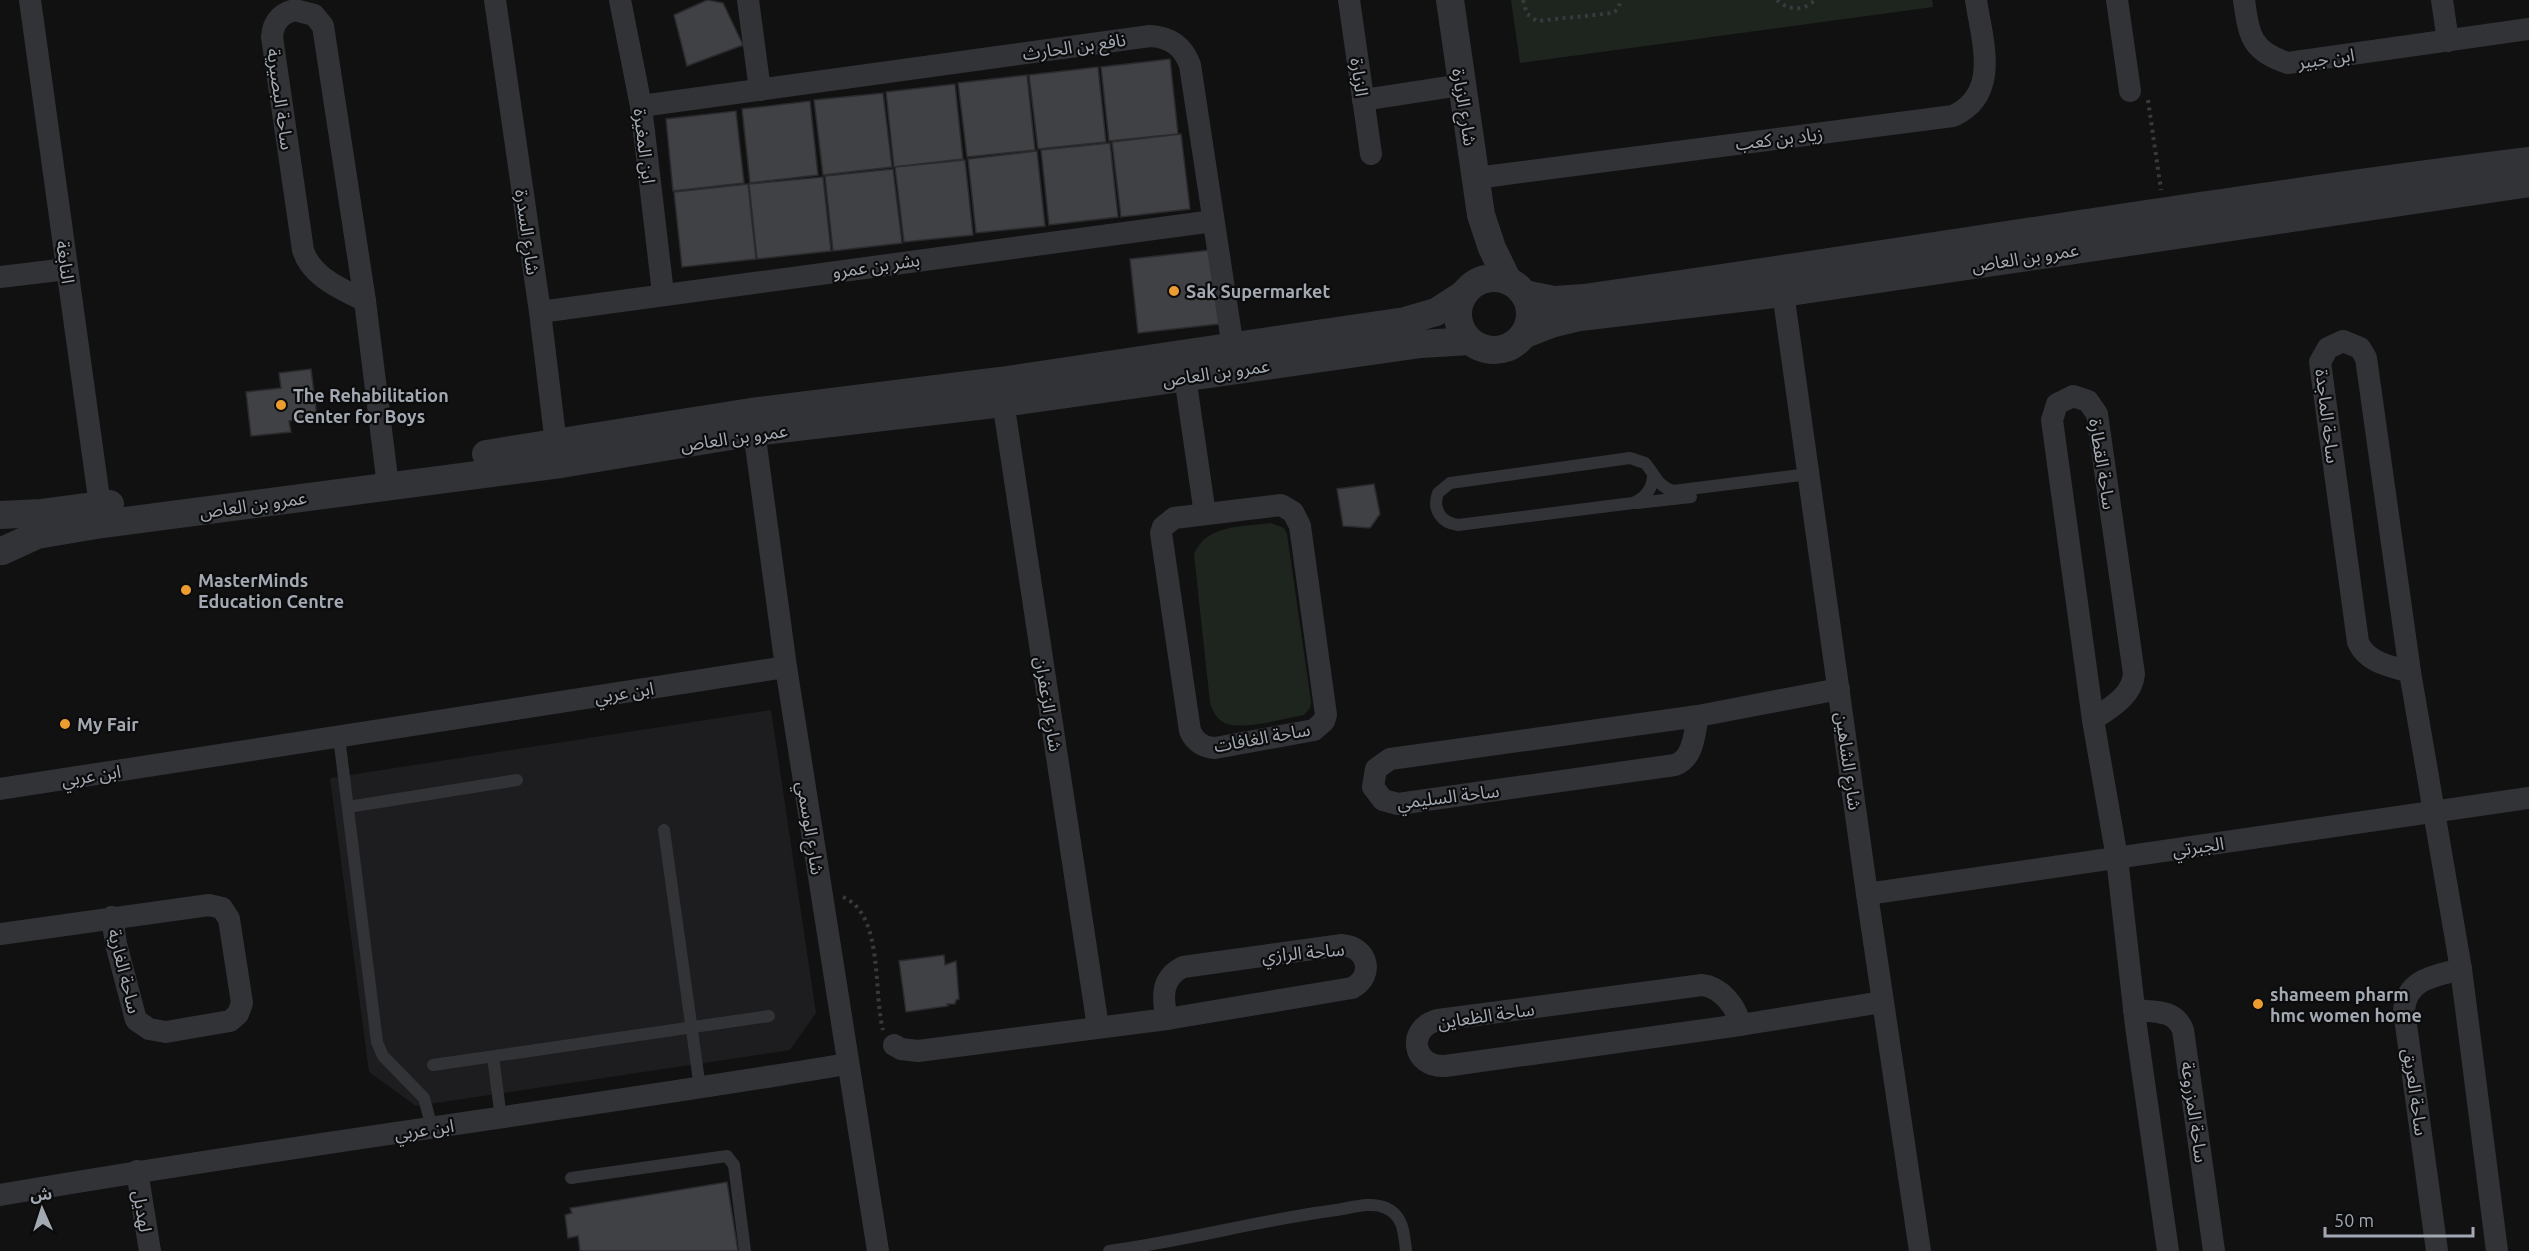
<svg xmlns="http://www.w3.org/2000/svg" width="2529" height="1251" font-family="Ubuntu,'Noto Sans Arabic',sans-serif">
  <rect width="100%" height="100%" fill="#111112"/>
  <polygon fill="#1d1d1f" points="771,710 816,1013 790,1050 416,1106 369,1072 330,778"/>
  <g fill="#1d251e">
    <polygon points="1511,0 1932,0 1933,7 1520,63"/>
    <path d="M1271,523L1284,528L1287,534L1311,702L1310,708L1304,715C1286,718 1238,732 1223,722C1216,718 1213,711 1210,703L1194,554C1207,524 1242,527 1271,523Z"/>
  </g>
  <g fill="#404145" stroke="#2b2b2e" stroke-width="1.5">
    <polygon points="707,0 723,3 743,45 687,66 674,15"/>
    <polygon points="1170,59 1178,134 1109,141 1101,67"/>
    <polygon points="1098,67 1106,142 1038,149 1029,75"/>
    <polygon points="1027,75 1035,150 967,157 958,83"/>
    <polygon points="955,84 963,159 894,167 886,92"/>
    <polygon points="883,93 892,167 823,175 814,100"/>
    <polygon points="810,101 818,175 750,183 742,109"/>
    <polygon points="736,111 744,183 673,191 666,119"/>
    <polygon points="1181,134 1190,209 1121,217 1112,142"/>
    <polygon points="1110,143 1118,217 1049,225 1041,150"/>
    <polygon points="1037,151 1045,226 976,233 968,159"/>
    <polygon points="965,160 973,235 904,242 895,167"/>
    <polygon points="893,169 902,243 833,251 825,176"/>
    <polygon points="823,177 831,251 757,259 749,184"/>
    <polygon points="748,184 756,259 682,267 674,192"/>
    <polygon points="1211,250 1219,324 1138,333 1130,259"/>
    <polygon points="311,369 317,417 289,421 291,432 251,436 246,392 281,388 279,373"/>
    <polygon points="1374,484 1380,514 1370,528 1343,526 1337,489"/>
    <polygon points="944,955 945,965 956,961 959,999 956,1000 955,1004 947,1004 948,1006 906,1012 899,961"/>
    <polygon points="727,1182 738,1251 580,1251 578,1236 568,1238 565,1215 572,1213 570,1208"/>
  </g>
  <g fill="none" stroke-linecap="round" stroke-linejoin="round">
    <g stroke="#383a3e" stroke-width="4" stroke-dasharray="3 4.5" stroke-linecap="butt">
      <polyline points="1523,0 1527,14 1537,21 1613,13 1618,9 1621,0"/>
      <path d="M1777,0C1789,11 1804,11 1815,0"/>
      <polyline points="2148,100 2161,190"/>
      <path d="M843,897C884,914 873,993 883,1030"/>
    </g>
    <g stroke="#323337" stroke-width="12">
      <path d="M1653,477C1652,490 1645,498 1633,503L1458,525C1441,523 1432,509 1438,493L1450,483L1630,458L1645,463C1655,474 1657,486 1673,491L1809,474"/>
      <polyline points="1637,503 1691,497"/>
      <polyline points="339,737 377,1042 383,1056 424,1098 432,1128"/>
      <polyline points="348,807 517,780"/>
      <polyline points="664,830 700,1088"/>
      <polyline points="493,1057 501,1118"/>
      <polyline points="433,1065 769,1016"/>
      <polyline points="571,1178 727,1156 734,1165 745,1251"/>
      <path d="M1109,1251C1185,1241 1260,1220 1336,1210C1351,1208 1371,1201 1386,1208C1404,1216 1404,1234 1406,1251"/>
    </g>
    <g stroke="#323337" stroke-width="22">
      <polyline points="30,0 102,520"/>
      <polyline points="495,0 540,312 556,444 560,459"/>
      <polyline points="620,0 641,106 663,293"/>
      <polyline points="748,0 760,90"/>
      <polyline points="1349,0 1371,154"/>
      <polyline points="2117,0 2130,91"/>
      <path d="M2244,0C2249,36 2251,51 2288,63L2529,29"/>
      <polyline points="2442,0 2448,41"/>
      <path d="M295,10L314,15L323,26L365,301C342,289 311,277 303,250L272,37C273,22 281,13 295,10Z"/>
      <polyline points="1363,100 1461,85"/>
      <path d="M641,106L1150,36C1170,37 1183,46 1190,65L1235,361"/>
      <path d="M1476,178L1953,116C2001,94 1982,41 1976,0"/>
      <polyline points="0,277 67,269"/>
      <polyline points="1781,278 1867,894 1920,1251"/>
      <polyline points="365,301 388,486"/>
      <polyline points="540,312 1213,221"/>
      <path d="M2343,341L2360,348L2366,358L2410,672C2390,666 2367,663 2358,642L2320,362L2328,348Z"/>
      <polyline points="1183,363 1205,514"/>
      <polyline points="1001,388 1098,1027"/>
      <polyline points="752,416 786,667 878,1251"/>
      <path d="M1281,505L1293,512L1300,526L1326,715L1324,721L1314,730L1215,748C1202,747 1195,742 1190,731L1161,533L1163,527L1174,518Z"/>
      <polyline points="2410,672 2461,969"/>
      <path d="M1698,716C1694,734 1694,758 1675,765L1398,804L1383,800L1373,787L1376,769L1390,759L1698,716L1839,689"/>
      <path d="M2093,720C2109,708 2132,697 2134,674L2097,414L2088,401L2073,396L2057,404L2052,420L2093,720L2117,858L2136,1026L2168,1251"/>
      <polyline points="0,789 786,667"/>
      <polyline points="1867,894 2529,798"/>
      <polyline points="0,934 209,905 222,908 229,919 242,1003 238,1014 230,1021 166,1032 149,1029 136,1020 116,944 112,917"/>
      <path d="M1342,945C1368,947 1375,976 1352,988L1167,1019C1162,997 1161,978 1183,967Z"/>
      <path d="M1702,985C1721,987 1737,1007 1740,1025L1445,1066C1412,1068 1406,1028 1438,1020Z"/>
      <path d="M2134,1010C2154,1012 2175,1009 2183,1030L2214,1251"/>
      <polyline points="1740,1025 1882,1002"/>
      <polyline points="894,1045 901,1049 918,1051 1167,1019"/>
      <polyline points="137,1171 150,1251"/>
      <path d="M0,1195C282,1146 565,1111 847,1064"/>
      <path d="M2437,1251L2404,1010C2407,978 2436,976 2461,969L2497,1251"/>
    </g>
    <g stroke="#323337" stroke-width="28">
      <polyline points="1450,0 1481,215 1492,248 1508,281"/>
      <circle cx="1494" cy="314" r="36"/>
      <path d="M1524,294L1554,300L1584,298C1899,254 2213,200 2529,161"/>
      <polyline points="1523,335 1551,324 1580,317 1783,293 2529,183"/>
      <polyline points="486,454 751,412 1000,381 1405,321 1436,312 1464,294"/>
      <polyline points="0,515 42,513 110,504"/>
      <polyline points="2,551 37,535 102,524 561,464 755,432 1003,403 1421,344 1470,341"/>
    </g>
  </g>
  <g fill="#ed9c2f" stroke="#0c0c0d" stroke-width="2">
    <circle cx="1174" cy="291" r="6"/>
    <circle cx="281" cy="405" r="6"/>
    <circle cx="186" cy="590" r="6"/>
    <circle cx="65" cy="724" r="6"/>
    <circle cx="2258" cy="1004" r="6"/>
  </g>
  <g text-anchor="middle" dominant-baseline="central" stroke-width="4.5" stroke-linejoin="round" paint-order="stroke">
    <g font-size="18" fill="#a2a9b3" stroke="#0c0c0d">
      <text transform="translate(1074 46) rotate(-8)">نافع بن الحارث</text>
      <text transform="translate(2326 58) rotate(-8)">ابن جبير</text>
      <text transform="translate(1360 77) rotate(82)">الزبارة</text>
      <text transform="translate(281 99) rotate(82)">ساحة البصيرية</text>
      <text transform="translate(1465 107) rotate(81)">شارع الزبارة</text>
      <text transform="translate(1779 138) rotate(-7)">زياد بن كعب</text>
      <text transform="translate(645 146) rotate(83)">ابن المغيرة</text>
      <text transform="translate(528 232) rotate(82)">شارع السدرة</text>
      <text transform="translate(2025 257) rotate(-9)">عمرو بن العاص</text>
      <text transform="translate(66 262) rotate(82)">النابغة</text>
      <text transform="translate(876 265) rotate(-8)">بشر بن عمرو</text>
      <text transform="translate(1216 372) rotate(-8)">عمرو بن العاص</text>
      <text transform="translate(2328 416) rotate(83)">ساحة الماجدة</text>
      <text transform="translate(734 437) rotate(-8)">عمرو بن العاص</text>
      <text transform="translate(2103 464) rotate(81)">ساحة القطارة</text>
      <text transform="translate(253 504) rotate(-8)">عمرو بن العاص</text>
      <text transform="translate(624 692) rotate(-9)">ابن عربي</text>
      <text transform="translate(1049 704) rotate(81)">شارع الزعفران</text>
      <text transform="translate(1262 737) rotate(-10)">ساحة الغافات</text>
      <text transform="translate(1849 761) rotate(82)">شارع الشاهين</text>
      <text transform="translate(91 775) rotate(-9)">ابن عربي</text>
      <text transform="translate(1448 796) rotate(-7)">ساحة السليمي</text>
      <text transform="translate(811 828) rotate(81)">شارع الوسمي</text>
      <text transform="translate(2198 846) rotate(-8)">الجبرتي</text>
      <text transform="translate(1303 952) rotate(-5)">ساحة الرازي</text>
      <text transform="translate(125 971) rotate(76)">ساحة الغارية</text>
      <text transform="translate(1486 1015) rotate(-8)">ساحة الظعاين</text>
      <text transform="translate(2416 1092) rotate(82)">ساحة العريق</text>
      <text transform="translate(2195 1112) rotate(82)">ساحة المزروعة</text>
      <text transform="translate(424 1129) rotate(-8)">ابن عربي</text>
      <text transform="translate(143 1211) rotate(81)">لهديل</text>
    </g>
    <g font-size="18" font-weight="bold" fill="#a2a9b3" stroke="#0c0c0d" text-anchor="start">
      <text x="1186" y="291">Sak Supermarket</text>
      <text x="293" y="395">The Rehabilitation<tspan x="293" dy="21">Center for Boys</tspan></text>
      <text x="198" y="580">MasterMinds<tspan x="198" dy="21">Education Centre</tspan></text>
      <text x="77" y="724">My Fair</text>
      <text x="2270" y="994">shameem pharm<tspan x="2270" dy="21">hmc women home</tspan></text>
    </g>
  </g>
  <g transform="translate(42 1209) rotate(357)" stroke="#0c0c0d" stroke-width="4.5" paint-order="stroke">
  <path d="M0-4.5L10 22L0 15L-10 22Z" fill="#a2a9b3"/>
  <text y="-9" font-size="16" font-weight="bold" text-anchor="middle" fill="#a2a9b3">ش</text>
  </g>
  <path d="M2325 1227v9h148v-9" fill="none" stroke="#a2a9b3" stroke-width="3"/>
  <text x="2334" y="1227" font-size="18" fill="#a2a9b3" stroke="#0c0c0d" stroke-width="4.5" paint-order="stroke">50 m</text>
</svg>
